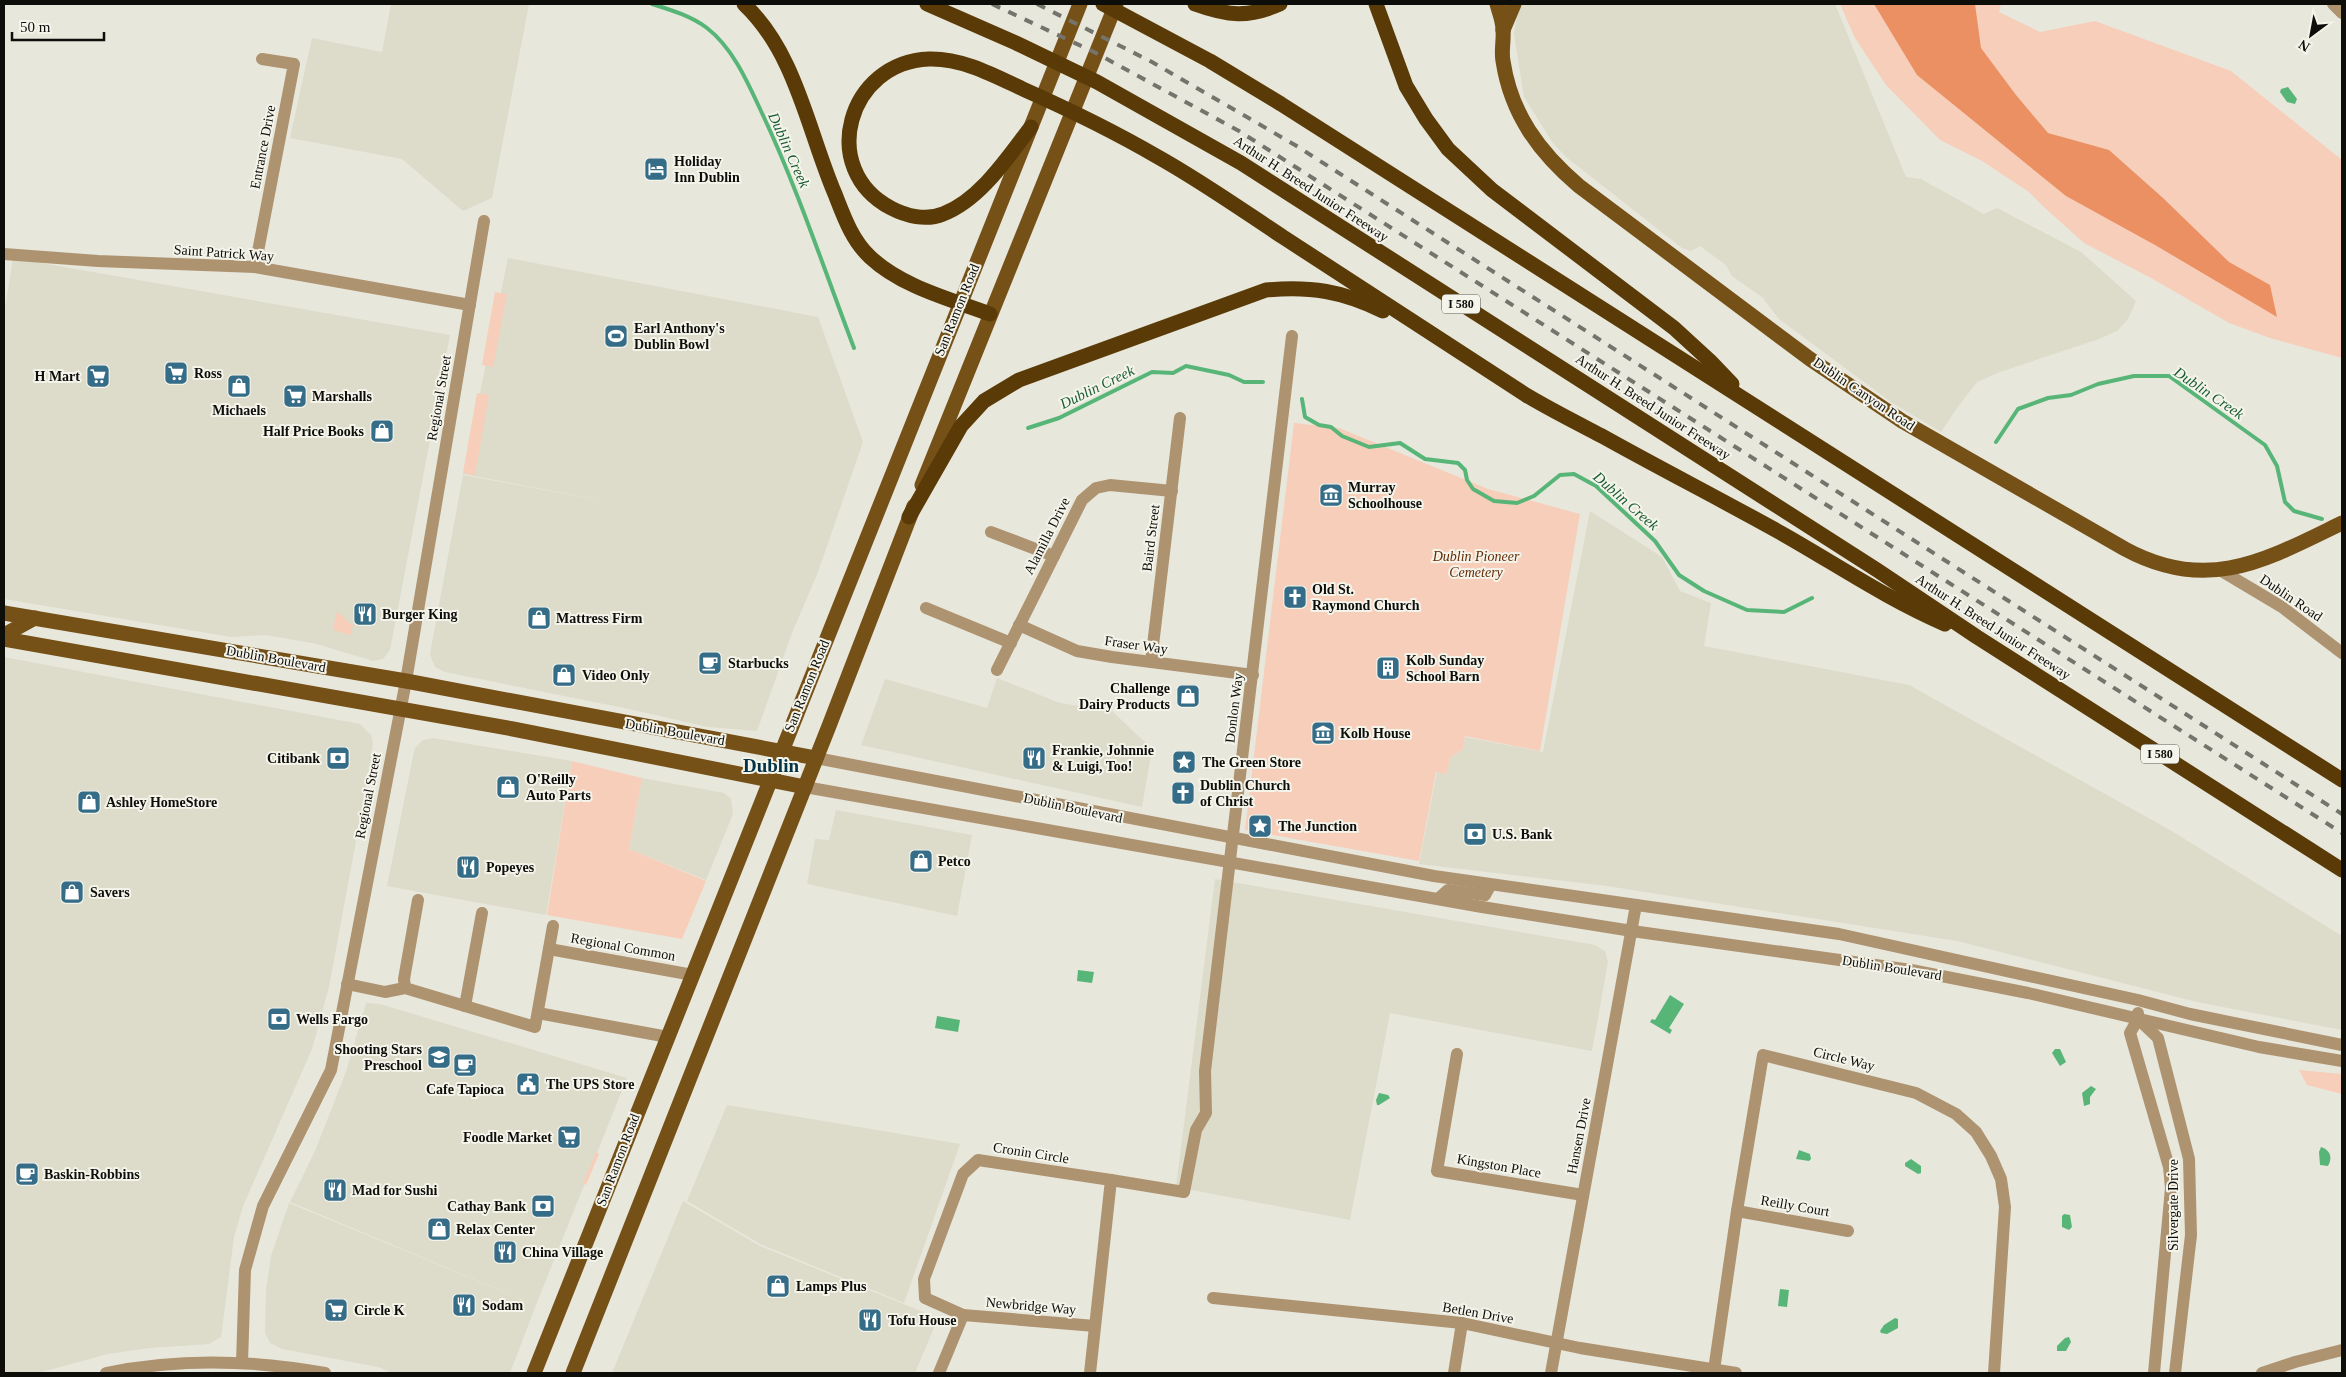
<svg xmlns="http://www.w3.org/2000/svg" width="2346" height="1377" font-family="'Times New Roman',serif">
  <rect width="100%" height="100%" fill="#e8e7dc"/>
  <g fill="#dddbc9">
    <polygon points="391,4 529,4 492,198 463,211 402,159 290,138 312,38 382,52"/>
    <polygon points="1519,4 1835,4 1906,177 1921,179 1984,214 1997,208 2081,252 2136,301 2128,319 2117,331 2099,339 2000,372 1977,382 1957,408 1941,432 1891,402 1779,319 1762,297 1732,276 1726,265 1700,246 1691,251 1682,248 1566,157 1553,143 1524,97 1514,34"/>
    <polygon points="13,258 450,335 390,650 383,659 373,661 317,644 266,635 231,637 4,599 4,314"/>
    <polygon points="508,258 818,317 863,442 818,572 792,633 757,731 708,727 629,709 445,672 435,667 432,660 430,654 463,475 649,509 463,474"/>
    <polygon points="1590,511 1662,557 1680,591 1711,603 1704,646 1909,685 2170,830 2342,936 2342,1030 2197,1002 1957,941 1607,886 1419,864 1437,772 1447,774 1450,758 1463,749 1465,737 1543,752"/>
    <polygon points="4,657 360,724 371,735 373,743 368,776 329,987 312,1049 243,1206 234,1237 221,1337 209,1344 150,1348 108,1354 38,1373 4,1373"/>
    <polygon points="997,678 1060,703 1112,711 1152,749 1142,807 861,745 885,679 987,708"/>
    <polygon points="433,738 572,761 546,915 387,886 413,756 415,748 423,740"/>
    <polygon points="642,778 724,793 731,799 733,814 706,880 629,849"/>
    <polygon points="836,810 972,835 957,916 807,884 815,839 829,840"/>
    <polygon points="1215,879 1595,945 1605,951 1608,962 1592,1051 1390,1013 1350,1220 1176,1187"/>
    <polygon points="366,1003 380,1004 627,1078 536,1305 290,1202 315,1151 346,1072"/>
    <polygon points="727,1105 960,1144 904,1303 760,1244 687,1201"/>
    <polygon points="683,1201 760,1246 938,1318 915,1373 612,1373"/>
    <polygon points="289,1203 536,1305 510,1373 393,1373 378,1367 282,1349 270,1343 265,1333 266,1290 271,1256"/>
  </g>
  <g fill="#f7ceba">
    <polygon points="1840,4 2001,4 1999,12 2040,32 2095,21 2231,71 2342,160 2342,358 2270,338 2229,323 2151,278 2084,243 2044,207 2029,192 1982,161 1940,140 1886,85 1855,38"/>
    <polygon points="495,292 507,294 493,367 482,365"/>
    <polygon points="477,393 489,395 475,475 463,473"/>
    <polygon points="1294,423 1339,428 1488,489 1580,514 1540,751 1465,736 1463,749 1450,758 1447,774 1436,772 1419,861 1245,830"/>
    <polygon points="339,612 349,623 353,624 351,635 333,630 336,614"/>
    <polygon points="572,761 642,778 629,849 706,881 682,939 547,915"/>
    <polygon points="2299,1070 2342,1074 2342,1094 2307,1085"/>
    <polygon points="596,1152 599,1154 586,1185 583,1183"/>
  </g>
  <polygon fill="#eb9062" points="1874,4 1975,4 1981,48 2016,95 2048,133 2109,150 2163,198 2229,262 2270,285 2277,317 2155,245 2066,196 1917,75"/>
  <g fill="#58b578">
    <polygon points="2288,87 2297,99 2295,104 2287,102 2280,92 2281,89"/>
    <polygon points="1078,970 1094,972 1092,983 1077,981"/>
    <polygon points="1670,995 1684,1004 1669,1028 1672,1030 1670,1034 1650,1022 1652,1019 1655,1020"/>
    <polygon points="937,1016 960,1020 958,1032 935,1028"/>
    <polygon points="2055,1049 2060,1049 2066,1062 2060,1066 2052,1053"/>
    <polygon points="2091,1086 2096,1089 2090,1097 2090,1104 2084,1106 2082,1093"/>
    <polygon points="1379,1093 1388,1095 1390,1098 1379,1105 1377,1105 1376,1100"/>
    <path d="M2321,1147C2330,1150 2333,1157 2328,1166L2320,1165L2319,1152Z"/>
    <polygon points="1799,1150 1810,1154 1811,1159 1809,1161 1796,1159"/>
    <polygon points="1911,1159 1921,1166 1921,1173 1918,1174 1905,1166 1905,1163"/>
    <polygon points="2064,1214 2070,1215 2072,1227 2069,1230 2062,1227 2062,1216"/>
    <polygon points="1780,1289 1789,1290 1787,1307 1778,1306"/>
    <polygon points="1895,1318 1898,1319 1898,1328 1887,1334 1881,1333 1880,1331 1884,1325"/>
    <polygon points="2069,1337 2071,1342 2066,1351 2057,1351 2057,1346 2065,1338"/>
  </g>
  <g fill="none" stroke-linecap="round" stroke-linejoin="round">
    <g stroke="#58b578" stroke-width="4">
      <path d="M652,4C671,10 691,16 707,28C733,48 748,83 761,111C797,187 824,269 854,348"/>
      <polyline points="1302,399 1305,417 1319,425 1331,427 1342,436 1369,447 1400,443 1425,459 1458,463 1465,470 1467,480 1473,489 1494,501 1517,503 1534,496 1560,475 1574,474 1596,486 1655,541 1679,575 1704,591 1747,610 1784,612 1812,598"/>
      <polyline points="1028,428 1059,418 1152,372 1173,373 1186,366 1229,375 1244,382 1263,382"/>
      <polyline points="1996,442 2018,409 2048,398 2071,395 2098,384 2134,376 2169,376 2265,445 2277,466 2285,502 2294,511 2322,519"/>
    </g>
    <g stroke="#ae9371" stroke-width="12">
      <polyline points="2333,4 2342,13"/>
      <polyline points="4,254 98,261 255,267 470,305"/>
      <polyline points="255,267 294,64 262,59"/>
      <polyline points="991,532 1054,556"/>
      <polyline points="2220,570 2282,607 2342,653"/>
      <polyline points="926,608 1011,643"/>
      <polyline points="1019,625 1077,651 1112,657 1253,675"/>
      <polyline points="1151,662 1180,418"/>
      <polyline points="997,670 1082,500 1096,488 1110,485 1172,491"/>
      <polyline points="816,758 1434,876 1839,934 2138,1000 2190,1014 2342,1045"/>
      <polyline points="805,787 1482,907 1632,931 1911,970 2028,993 2259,1047 2342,1061"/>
      <polyline points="1438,899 1448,890 1485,895 1490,886"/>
      <polyline points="549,949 693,975"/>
      <polyline points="347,984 385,992 405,988 535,1027 553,926"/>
      <polyline points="405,988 404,979 418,900"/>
      <polyline points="465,1006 482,913"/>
      <polyline points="538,1013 668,1037"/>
      <polyline points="2138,1013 2138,1019 2130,1033 2169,1167 2171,1188 2154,1373"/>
      <polyline points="2138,1019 2158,1038 2189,1159 2191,1235 2175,1373"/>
      <polyline points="1457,1054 1437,1171 1583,1195"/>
      <polyline points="1111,1180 1184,1192 1196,1130 1206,1113 1205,1071 1292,336"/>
      <polyline points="1737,1211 1848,1231"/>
      <polyline points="1213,1298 1462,1323 1580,1348 1736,1373"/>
      <polyline points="963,1315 1095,1326"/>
      <polyline points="242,1363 245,1270 263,1206 331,1070 406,681 484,221"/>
      <polyline points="1714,1370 1737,1211 1763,1055 1916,1093 1956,1114 1976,1132 1991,1156 2001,1179 2005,1207 1994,1373"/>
      <path d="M106,1373C178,1358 253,1360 325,1373"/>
      <polyline points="939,1373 963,1315 925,1298 924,1279 963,1174 978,1160 1111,1180 1090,1373"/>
      <polyline points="1454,1373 1462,1323"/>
      <polyline points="1551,1373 1636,905"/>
      <polyline points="2262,1373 2295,1362 2342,1350"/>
    </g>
    <g stroke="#755017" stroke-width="15">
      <path d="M1497,4C1499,12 1503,21 1503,30C1504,40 1501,51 1503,61C1511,114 1539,152 1579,186L1810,359L1902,421L2125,549C2208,594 2266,560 2342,523"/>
      <polyline points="1503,30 1514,4"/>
      <polyline points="922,485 1116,4"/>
      <polyline points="4,613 406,681 816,758"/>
      <polyline points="4,635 35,618"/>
      <polyline points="4,639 513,729 805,787"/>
      <polyline points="534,1373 1080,4"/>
      <polyline points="573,1373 829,726 914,506"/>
    </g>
    <g stroke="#5a3b07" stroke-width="15">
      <path d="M744,4C796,53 808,131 835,194C844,217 852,240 870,257C902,287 950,299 990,314"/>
      <polyline points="927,4 1016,43 1097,82 1241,163 1877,570 1977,637 2342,870"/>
      <polyline points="1103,4 1210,61 1281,104 2342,780"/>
      <path d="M1195,4C1228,16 1248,18 1280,4"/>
      <polyline points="1376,4 1406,86 1426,119 1448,149 1492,190 1674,328 1710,361 1732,384"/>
      <path d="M1031,127C1008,157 980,200 943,214C926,221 906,216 891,208C817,169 848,62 929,59C963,58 995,76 1025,90C1070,110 1115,132 1158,157C1201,181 1242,210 1283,237C1364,290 1445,343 1526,395C1551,410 1577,423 1602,436C1661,469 1722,500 1781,533C1836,564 1887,599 1945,624"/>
      <path d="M909,517L961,426L984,401L1019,380L1266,290C1310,286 1343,291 1383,311"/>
    </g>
    <g stroke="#74746d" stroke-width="4" stroke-dasharray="9 9" stroke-linecap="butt">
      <polyline points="992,4 1094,52 1239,131 2342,833"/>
      <polyline points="1037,4 1152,62 1295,145 2342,814"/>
    </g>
  </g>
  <defs>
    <g id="hotel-square" transform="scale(1.25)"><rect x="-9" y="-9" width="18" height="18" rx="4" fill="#356c87" stroke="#f5f4ea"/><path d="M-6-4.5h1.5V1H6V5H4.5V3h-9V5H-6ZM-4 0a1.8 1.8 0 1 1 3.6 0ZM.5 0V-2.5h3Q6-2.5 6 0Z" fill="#fff"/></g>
    <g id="stadium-square" transform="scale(1.25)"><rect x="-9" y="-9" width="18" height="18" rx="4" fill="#356c87" stroke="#f5f4ea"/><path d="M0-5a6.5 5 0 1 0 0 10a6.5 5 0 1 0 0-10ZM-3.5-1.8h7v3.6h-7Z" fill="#fff"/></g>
    <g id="supermarket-square" transform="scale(1.25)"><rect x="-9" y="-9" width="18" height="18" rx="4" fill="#356c87" stroke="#f5f4ea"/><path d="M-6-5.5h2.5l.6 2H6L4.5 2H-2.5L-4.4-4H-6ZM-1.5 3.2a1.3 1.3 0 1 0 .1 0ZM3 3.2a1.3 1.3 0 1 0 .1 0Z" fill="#fff"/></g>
    <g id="shop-square" transform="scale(1.25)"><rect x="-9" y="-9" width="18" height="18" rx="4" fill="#356c87" stroke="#f5f4ea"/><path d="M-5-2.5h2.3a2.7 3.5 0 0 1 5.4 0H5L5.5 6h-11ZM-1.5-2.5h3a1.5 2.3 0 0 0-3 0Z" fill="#fff"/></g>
    <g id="museum-square" transform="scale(1.25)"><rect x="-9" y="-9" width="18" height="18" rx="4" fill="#356c87" stroke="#f5f4ea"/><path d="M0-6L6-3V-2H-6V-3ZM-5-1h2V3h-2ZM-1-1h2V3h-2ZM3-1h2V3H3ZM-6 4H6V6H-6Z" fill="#fff"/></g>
    <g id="church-square" transform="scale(1.25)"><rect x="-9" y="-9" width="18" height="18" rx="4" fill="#356c87" stroke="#f5f4ea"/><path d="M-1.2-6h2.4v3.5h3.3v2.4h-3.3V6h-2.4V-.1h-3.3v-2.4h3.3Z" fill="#fff"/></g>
    <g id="restaurant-square" transform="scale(1.25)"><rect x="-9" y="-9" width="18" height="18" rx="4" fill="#356c87" stroke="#f5f4ea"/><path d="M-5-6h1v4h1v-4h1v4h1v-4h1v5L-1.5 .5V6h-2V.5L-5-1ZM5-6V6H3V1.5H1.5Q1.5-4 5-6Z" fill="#fff"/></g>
    <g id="cafe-square" transform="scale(1.25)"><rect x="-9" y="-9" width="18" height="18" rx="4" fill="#356c87" stroke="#f5f4ea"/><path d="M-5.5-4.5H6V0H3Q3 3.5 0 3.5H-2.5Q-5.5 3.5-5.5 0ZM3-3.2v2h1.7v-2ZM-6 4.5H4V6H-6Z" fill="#fff"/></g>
    <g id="building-square" transform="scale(1.25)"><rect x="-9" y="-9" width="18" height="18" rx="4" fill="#356c87" stroke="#f5f4ea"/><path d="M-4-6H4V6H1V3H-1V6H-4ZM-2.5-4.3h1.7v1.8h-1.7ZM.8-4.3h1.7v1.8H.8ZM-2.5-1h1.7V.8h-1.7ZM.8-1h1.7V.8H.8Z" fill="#fff"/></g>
    <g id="bank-square" transform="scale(1.25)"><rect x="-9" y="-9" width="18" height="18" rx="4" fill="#356c87" stroke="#f5f4ea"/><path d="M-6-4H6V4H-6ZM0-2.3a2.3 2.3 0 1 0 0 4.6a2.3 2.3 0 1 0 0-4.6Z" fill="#fff"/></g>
    <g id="sight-square" transform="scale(1.25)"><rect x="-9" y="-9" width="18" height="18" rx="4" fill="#356c87" stroke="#f5f4ea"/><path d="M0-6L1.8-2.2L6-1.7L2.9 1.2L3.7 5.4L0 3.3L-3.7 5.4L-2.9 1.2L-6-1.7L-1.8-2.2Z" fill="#fff"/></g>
    <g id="school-square" transform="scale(1.25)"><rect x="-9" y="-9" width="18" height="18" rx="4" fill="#356c87" stroke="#f5f4ea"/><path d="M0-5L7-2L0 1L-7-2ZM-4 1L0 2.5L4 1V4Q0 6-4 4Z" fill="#fff"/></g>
    <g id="civic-square" transform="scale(1.25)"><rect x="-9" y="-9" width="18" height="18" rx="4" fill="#356c87" stroke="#f5f4ea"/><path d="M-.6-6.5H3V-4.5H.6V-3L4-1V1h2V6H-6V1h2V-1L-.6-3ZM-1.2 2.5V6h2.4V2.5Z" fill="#fff"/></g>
  </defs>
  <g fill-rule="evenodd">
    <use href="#hotel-square" x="656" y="169"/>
    <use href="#stadium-square" x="616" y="336"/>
    <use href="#supermarket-square" x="176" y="373"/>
    <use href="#supermarket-square" x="98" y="376"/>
    <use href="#shop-square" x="239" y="386"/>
    <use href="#supermarket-square" x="295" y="396"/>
    <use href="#shop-square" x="382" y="431"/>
    <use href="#museum-square" x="1331" y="495"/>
    <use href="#church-square" x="1295" y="597"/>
    <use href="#restaurant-square" x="365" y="614"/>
    <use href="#shop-square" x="539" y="618"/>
    <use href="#cafe-square" x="710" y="663"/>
    <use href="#building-square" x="1388" y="668"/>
    <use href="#shop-square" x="564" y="675"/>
    <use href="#shop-square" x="1188" y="696"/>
    <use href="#museum-square" x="1323" y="733"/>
    <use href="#bank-square" x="338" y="758"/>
    <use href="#restaurant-square" x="1034" y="758"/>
    <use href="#sight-square" x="1184" y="762"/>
    <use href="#shop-square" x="508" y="787"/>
    <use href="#church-square" x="1183" y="793"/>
    <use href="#shop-square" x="89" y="802"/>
    <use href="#sight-square" x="1260" y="826"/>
    <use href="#bank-square" x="1475" y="834"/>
    <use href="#shop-square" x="921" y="861"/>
    <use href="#restaurant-square" x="468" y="867"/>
    <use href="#shop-square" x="72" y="892"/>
    <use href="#bank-square" x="279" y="1019"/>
    <use href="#school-square" x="439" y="1057"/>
    <use href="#cafe-square" x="465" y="1065"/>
    <use href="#civic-square" x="528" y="1084"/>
    <use href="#supermarket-square" x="569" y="1137"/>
    <use href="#cafe-square" x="27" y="1174"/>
    <use href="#restaurant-square" x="335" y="1190"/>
    <use href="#bank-square" x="543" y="1206"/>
    <use href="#shop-square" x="439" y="1229"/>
    <use href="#restaurant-square" x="505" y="1252"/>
    <use href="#shop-square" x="778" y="1286"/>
    <use href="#restaurant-square" x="464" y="1305"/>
    <use href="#supermarket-square" x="336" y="1310"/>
    <use href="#restaurant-square" x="870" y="1320"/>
  </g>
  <g text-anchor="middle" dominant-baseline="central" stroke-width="4" stroke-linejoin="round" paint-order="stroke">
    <g fill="#f5f4ea" stroke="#53524d" stroke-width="1">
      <rect x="1442" y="294.5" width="38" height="19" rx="4"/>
      <rect x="2141" y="744.5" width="38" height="19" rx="4"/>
    </g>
    <g font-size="12" font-weight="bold" fill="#0d0d0a">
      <text x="1461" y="304">I 580</text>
      <text x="2160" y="754">I 580</text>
    </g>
    <g font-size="14" fill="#0d0d0a" stroke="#f5f4ea">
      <text transform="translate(263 147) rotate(-79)">Entrance Drive</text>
      <text transform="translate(1311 189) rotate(33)">Arthur H. Breed Junior Freeway</text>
      <text transform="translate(224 253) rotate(4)">Saint Patrick Way</text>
      <text transform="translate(957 310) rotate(-68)">San Ramon Road</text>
      <text transform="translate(1864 394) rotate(34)">Dublin Canyon Road</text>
      <text transform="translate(439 398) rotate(-80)">Regional Street</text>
      <text transform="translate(1653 407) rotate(33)">Arthur H. Breed Junior Freeway</text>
      <text transform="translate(1047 536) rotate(-63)">Alamilla Drive</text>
      <text transform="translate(1151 538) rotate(-83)">Baird Street</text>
      <text transform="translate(2291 598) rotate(34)">Dublin Road</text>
      <text transform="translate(1993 627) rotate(33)">Arthur H. Breed Junior Freeway</text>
      <text transform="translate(1136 645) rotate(8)">Fraser Way</text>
      <text transform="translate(276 659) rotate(10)">Dublin Boulevard</text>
      <text transform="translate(807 686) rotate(-68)">San Ramon Road</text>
      <text transform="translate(1234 708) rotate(-83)">Donlon Way</text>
      <text transform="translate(675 732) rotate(10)">Dublin Boulevard</text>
      <text transform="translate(368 796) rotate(-79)">Regional Street</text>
      <text transform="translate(1073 808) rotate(12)">Dublin Boulevard</text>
      <text transform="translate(623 947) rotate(10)">Regional Common</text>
      <text transform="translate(1892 968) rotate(9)">Dublin Boulevard</text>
      <text transform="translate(1844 1059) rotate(14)">Circle Way</text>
      <text transform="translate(1579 1136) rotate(-79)">Hansen Drive</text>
      <text transform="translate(1031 1153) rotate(9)">Cronin Circle</text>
      <text transform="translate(618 1160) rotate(-69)">San Ramon Road</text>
      <text transform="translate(1499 1166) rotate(10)">Kingston Place</text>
      <text transform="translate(2173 1205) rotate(-90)">Silvergate Drive</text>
      <text transform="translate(1795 1206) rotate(10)">Reilly Court</text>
      <text transform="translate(1031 1306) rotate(5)">Newbridge Way</text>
      <text transform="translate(1478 1313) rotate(10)">Betlen Drive</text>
    </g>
    <g font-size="14" font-weight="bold" fill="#0d0d0a" stroke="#f5f4ea" text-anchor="start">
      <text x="674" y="161">Holiday<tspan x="674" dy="16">Inn Dublin</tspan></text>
      <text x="634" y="328">Earl Anthony's<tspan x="634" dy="16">Dublin Bowl</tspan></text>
      <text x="194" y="373">Ross</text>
      <text x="80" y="376" text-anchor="end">H Mart</text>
      <text x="312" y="396">Marshalls</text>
      <text x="239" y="410" text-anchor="middle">Michaels</text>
      <text x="364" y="431" text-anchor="end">Half Price Books</text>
      <text x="1348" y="487">Murray<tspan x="1348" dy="16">Schoolhouse</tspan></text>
      <text x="1312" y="589">Old St.<tspan x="1312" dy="16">Raymond Church</tspan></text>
      <text x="382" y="614">Burger King</text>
      <text x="556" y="618">Mattress Firm</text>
      <text x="1406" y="660">Kolb Sunday<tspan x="1406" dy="16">School Barn</tspan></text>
      <text x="728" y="663">Starbucks</text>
      <text x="582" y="675">Video Only</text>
      <text x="1170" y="688" text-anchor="end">Challenge<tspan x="1170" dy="16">Dairy Products</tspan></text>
      <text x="1340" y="733">Kolb House</text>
      <text x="1052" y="750">Frankie, Johnnie<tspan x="1052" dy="16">&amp; Luigi, Too!</tspan></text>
      <text x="320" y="758" text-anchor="end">Citibank</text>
      <text x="1202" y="762">The Green Store</text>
      <text x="526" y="779">O'Reilly<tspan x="526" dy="16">Auto Parts</tspan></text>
      <text x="1200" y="785">Dublin Church<tspan x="1200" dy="16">of Christ</tspan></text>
      <text x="106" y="802">Ashley HomeStore</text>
      <text x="1278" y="826">The Junction</text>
      <text x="1492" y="834">U.S. Bank</text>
      <text x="938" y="861">Petco</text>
      <text x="486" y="867">Popeyes</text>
      <text x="90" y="892">Savers</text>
      <text x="296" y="1019">Wells Fargo</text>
      <text x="422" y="1049" text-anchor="end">Shooting Stars<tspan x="422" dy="16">Preschool</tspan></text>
      <text x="546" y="1084">The UPS Store</text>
      <text x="465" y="1089" text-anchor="middle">Cafe Tapioca</text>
      <text x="552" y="1137" text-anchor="end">Foodle Market</text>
      <text x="44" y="1174">Baskin-Robbins</text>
      <text x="352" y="1190">Mad for Sushi</text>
      <text x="526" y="1206" text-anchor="end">Cathay Bank</text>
      <text x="456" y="1229">Relax Center</text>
      <text x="522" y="1252">China Village</text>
      <text x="796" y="1286">Lamps Plus</text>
      <text x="482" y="1305">Sodam</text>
      <text x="354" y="1310">Circle K</text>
      <text x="888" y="1320">Tofu House</text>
    </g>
    <g font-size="14" font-style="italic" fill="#632a05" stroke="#f5f4ea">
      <text x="1476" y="556">Dublin Pioneer<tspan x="1476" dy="16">Cemetery</tspan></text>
    </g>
    <g font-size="15" font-style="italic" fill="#195c33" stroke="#f5f4ea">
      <text transform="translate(789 150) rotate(66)">Dublin Creek</text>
      <text transform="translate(1097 387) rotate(-26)">Dublin Creek</text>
      <text transform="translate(2209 393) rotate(34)">Dublin Creek</text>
      <text transform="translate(1626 501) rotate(41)">Dublin Creek</text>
    </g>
    <g font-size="19" font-weight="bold" fill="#033347" stroke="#f5f4ea">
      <text x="771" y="765">Dublin</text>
    </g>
  </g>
  <rect width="2346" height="1377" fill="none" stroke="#0d0d0a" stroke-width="10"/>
  <g transform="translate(2311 35) rotate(212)" stroke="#f5f4ea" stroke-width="4" paint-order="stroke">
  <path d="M0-4L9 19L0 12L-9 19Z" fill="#0d0d0a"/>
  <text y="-8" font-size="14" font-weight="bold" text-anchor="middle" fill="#0d0d0a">N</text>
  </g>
  <path d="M12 32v8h92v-8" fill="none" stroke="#0d0d0a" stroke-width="2.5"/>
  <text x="20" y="32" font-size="15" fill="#0d0d0a" stroke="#f5f4ea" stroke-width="4" paint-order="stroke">50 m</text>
</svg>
